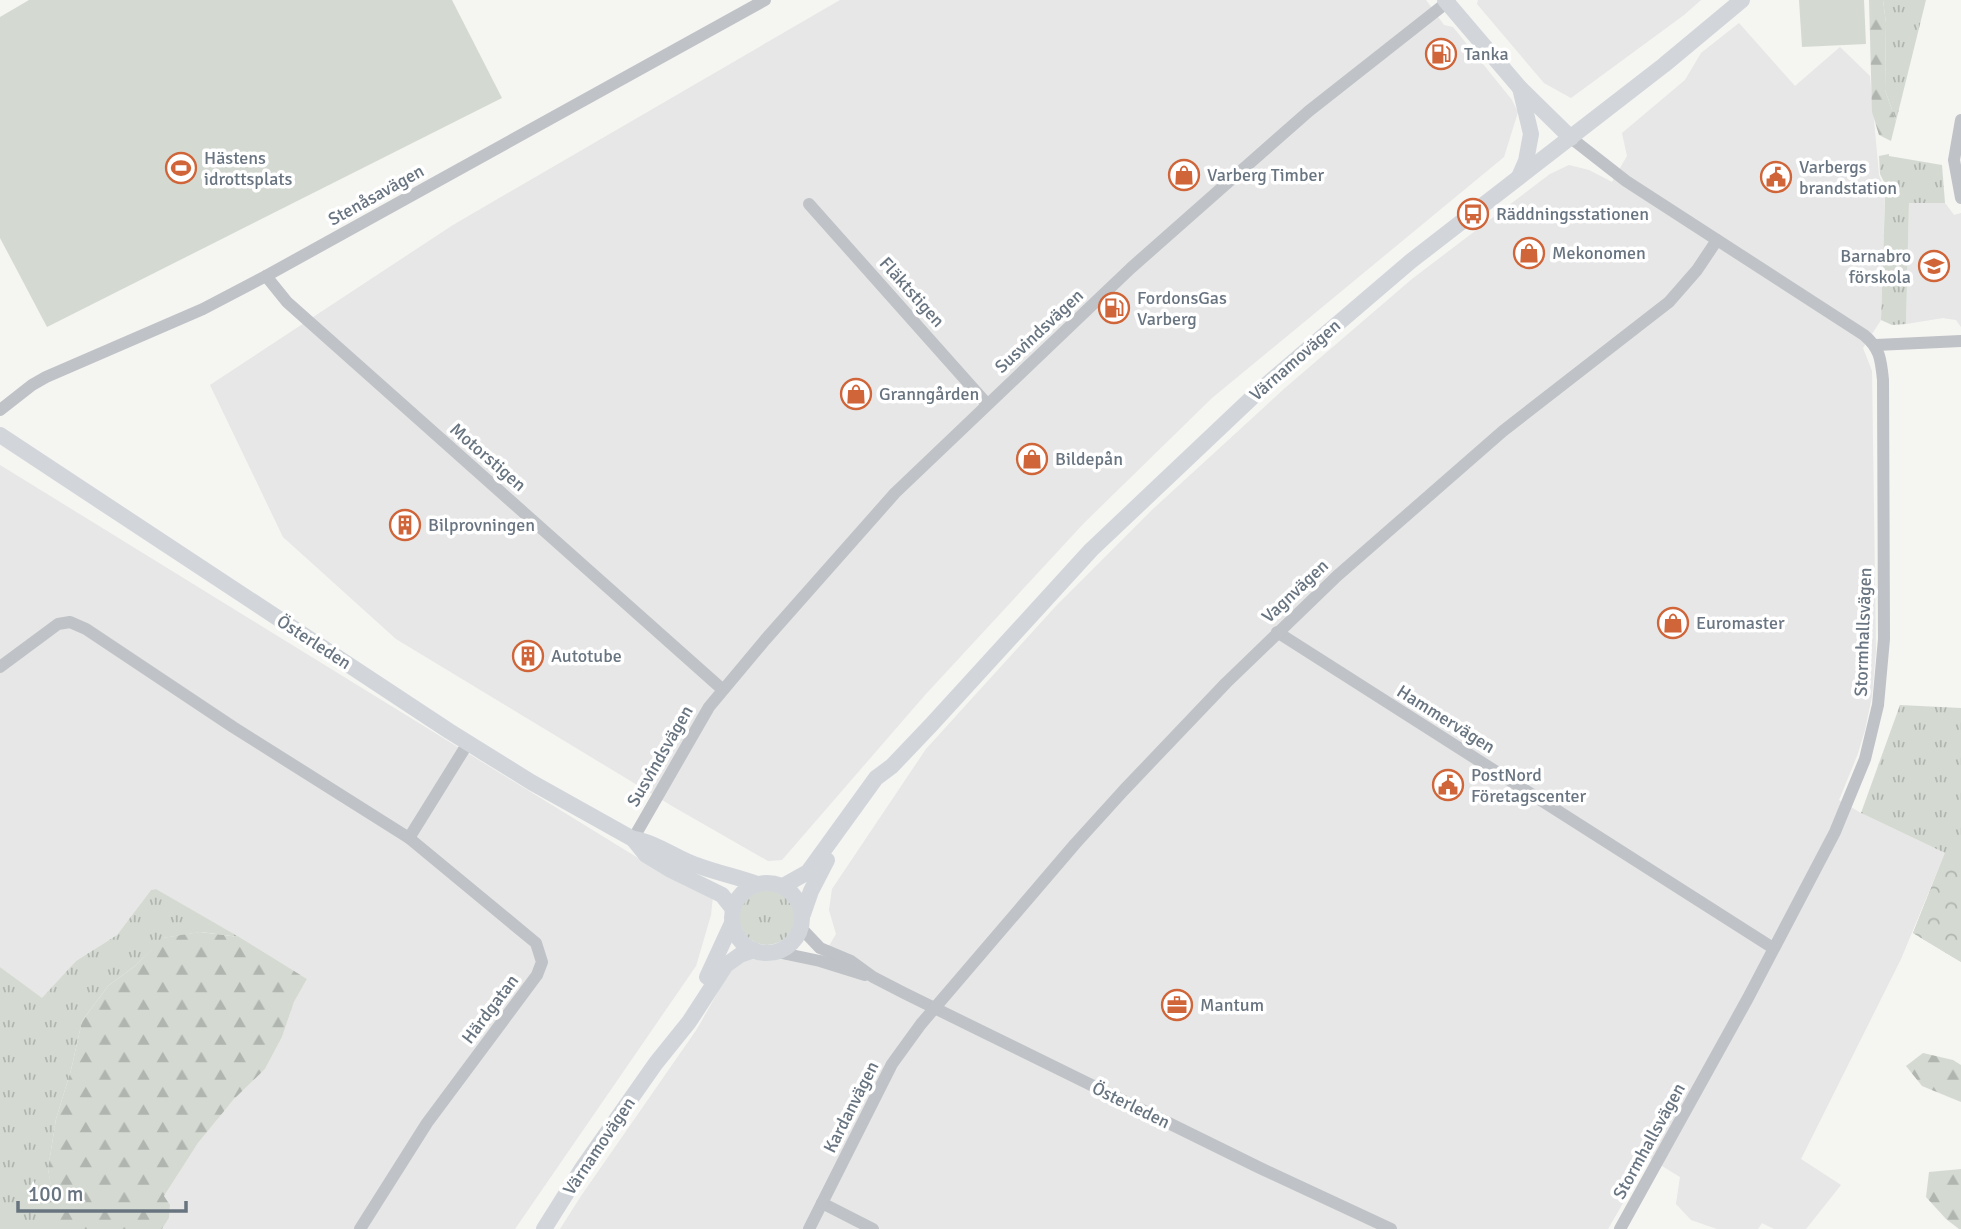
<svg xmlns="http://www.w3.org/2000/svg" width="1961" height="1229" font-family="Signika,sans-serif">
  <defs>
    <pattern id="grass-tufts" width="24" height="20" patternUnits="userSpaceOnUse" patternTransform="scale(1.75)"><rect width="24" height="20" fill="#d4dad2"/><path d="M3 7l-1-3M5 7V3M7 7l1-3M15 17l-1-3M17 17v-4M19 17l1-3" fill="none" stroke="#b0b5b0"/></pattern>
    <pattern id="forest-firs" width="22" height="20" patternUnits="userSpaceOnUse" patternTransform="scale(1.75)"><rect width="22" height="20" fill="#d4dad2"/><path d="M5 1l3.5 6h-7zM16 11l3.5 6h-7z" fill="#b0b5b0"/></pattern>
    <pattern id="park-crowns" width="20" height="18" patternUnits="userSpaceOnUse" patternTransform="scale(1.75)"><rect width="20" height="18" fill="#d4dad2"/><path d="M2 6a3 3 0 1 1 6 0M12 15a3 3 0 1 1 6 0" fill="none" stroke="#b0b5b0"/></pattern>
  </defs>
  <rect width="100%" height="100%" fill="#f5f5f2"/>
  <g fill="#e6e7e6">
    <polygon points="840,0 1426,0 1444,25 1453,27 1512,100 1518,112 1504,157 1212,398 1084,523 925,695 782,860 768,861 672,806 396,639 283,537 210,385 453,225"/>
    <polygon points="1478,0 1701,0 1684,15 1571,98 1544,83 1477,4"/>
    <polygon points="1739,23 1795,86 1840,47 1870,76 1879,175 1885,190 1881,320 1863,348 1872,371 1876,651 1872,696 1865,730 1857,756 1839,800 1861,813 1945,853 1901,959 1801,1159 1841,1185 1806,1229 1774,1229 1762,1223 1758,1229 1717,1229 1691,1220 1676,1204 1680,1177 1649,1158 1608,1229 560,1229 581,1196 697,1029 731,969 748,959 781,958 817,966 836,934 829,910 832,889 926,749 1056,606 1153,509 1285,388 1412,279 1550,174 1569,165 1589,170 1612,182 1627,156 1622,133 1685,80 1701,53"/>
    <polygon points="1909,202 1945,203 1954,215 1961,213 1961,327 1956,320 1943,318 1906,324"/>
    <polygon points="0,465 651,866 713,896 711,915 696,966 515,1229 162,1229 169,1218 170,1206 164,1196 198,1143 234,1099 265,1069 282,1037 294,1002 307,979 156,889 151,890 117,935 76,961 42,999 0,967"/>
  </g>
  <g fill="url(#grass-tufts)">
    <polygon points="1883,0 1926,0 1896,121 1885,90 1886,23"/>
    <polygon points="1889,154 1889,156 1942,165 1945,203 1909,203 1906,324 1892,325 1881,320 1885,198 1889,192 1880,174 1879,156"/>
    <polygon points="1900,705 1961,708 1961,962 1913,933 1945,853 1861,813"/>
    <circle cx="767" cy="917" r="28"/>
    <polygon points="156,889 239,937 201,932 163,938 135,966 108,986 82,1021 71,1070 56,1119 48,1169 59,1226 58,1229 0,1229 0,967 42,998 76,961 117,935 151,890"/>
  </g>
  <g fill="url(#forest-firs)">
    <polygon points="1869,0 1883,0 1886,23 1885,90 1896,121 1891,141 1879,135 1872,112"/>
    <polygon points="200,932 239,937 307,979 294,1002 282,1037 265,1069 234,1099 198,1143 164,1196 170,1205 169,1218 162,1229 58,1229 48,1169 56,1119 71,1070 82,1021 108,986 135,966 162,938"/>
    <polygon points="1923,1053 1953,1060 1961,1065 1961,1102 1922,1086 1906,1066"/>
    <polygon points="1961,1169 1961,1229 1959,1229 1946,1219 1926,1197 1929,1172"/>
  </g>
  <polygon fill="url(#park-crowns)" points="1945,853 1961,862 1961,962 1913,933"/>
  <g fill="#d4dad2">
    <polygon points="29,0 452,0 502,98 47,327 0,238 0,17"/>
    <polygon points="1799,0 1864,0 1866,44 1802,47"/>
  </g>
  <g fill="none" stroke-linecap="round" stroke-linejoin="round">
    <g stroke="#bfc2c6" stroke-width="12">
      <polyline points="1961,120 1954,160 1961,198"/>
      <path d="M1571,138L1626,181L1864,335C1880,348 1881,360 1883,380L1884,639L1878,705L1865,759L1835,832L1748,998L1620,1229"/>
      <polyline points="809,204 987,404"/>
      <polyline points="266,276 287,302 722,689"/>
      <polyline points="1876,345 1961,341"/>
      <polyline points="0,410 32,385 46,377 203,309 266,276 765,0"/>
      <polyline points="1277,632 1773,948"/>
      <polyline points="0,667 58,624 70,622 86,629 233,727 409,838 536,943 542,962 537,975 427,1123 360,1229"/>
      <polyline points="409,838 468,743"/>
      <polyline points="633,839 709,707 765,640 895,493 1131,268 1225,185 1309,111 1450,0"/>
      <polyline points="801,928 820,948 851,961 873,977 904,993 1258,1167 1391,1229"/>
      <polyline points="777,952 820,961 865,975"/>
      <polyline points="822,1203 873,1229"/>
      <polyline points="809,1229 892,1064 921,1024 1075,844 1124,790 1226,683 1337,576 1503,431 1669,302 1697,270 1717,240"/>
    </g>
    <g stroke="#d2d6da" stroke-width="16">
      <polyline points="1445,0 1520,88 1571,138"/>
      <polyline points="1519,177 1526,161 1531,134 1520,88"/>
      <polyline points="0,435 449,731 531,782 633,839 646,855 669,869 722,895 733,909"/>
      <path d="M633,839C657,842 676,859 699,866C718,873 738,877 757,884"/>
      <circle cx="767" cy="918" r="35"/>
      <polyline points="783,886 808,872 876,778 892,766 932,724 1091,550 1259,391 1411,261 1664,65 1742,0"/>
      <polyline points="803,914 811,891 827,860"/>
      <polyline points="707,977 732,923"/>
      <polyline points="544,1229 583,1167 656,1063 689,1022 726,965 740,955 754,950"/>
    </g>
  </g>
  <defs>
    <g id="fuel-ring" transform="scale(1.575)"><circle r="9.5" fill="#fff" stroke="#cf6539" stroke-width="1.5"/><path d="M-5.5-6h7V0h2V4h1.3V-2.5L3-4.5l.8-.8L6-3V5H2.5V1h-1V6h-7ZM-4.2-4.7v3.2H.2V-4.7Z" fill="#cf6539"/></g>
    <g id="stadium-ring" transform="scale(1.575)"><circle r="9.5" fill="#fff" stroke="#cf6539" stroke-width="1.5"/><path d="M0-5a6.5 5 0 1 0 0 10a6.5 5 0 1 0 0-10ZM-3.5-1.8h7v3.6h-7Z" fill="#cf6539"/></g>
    <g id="shop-ring" transform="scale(1.575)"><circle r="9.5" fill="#fff" stroke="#cf6539" stroke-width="1.5"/><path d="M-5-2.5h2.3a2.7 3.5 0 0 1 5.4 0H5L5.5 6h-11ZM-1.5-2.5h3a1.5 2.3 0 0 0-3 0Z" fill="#cf6539"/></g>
    <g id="civic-ring" transform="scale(1.575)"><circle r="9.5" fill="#fff" stroke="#cf6539" stroke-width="1.5"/><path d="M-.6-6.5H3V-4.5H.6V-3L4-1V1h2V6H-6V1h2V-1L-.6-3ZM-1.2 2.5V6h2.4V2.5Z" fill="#cf6539"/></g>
    <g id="bus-ring" transform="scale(1.575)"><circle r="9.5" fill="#fff" stroke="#cf6539" stroke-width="1.5"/><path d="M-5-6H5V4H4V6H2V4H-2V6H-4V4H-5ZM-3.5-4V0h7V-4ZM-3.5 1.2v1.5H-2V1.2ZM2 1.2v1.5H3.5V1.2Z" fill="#cf6539"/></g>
    <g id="school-ring" transform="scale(1.575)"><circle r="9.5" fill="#fff" stroke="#cf6539" stroke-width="1.5"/><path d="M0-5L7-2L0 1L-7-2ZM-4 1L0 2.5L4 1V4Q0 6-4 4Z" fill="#cf6539"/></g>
    <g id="building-ring" transform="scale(1.575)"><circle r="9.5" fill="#fff" stroke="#cf6539" stroke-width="1.5"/><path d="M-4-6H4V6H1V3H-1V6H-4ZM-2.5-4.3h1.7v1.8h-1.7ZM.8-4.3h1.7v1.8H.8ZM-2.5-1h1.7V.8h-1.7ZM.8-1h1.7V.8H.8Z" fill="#cf6539"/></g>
    <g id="office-ring" transform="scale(1.575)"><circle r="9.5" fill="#fff" stroke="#cf6539" stroke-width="1.5"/><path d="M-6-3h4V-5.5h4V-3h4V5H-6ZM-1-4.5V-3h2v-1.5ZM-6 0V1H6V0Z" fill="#cf6539"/></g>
  </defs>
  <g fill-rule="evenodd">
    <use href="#fuel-ring" x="1441" y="54"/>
    <use href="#stadium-ring" x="181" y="168"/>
    <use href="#shop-ring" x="1184" y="175"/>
    <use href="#civic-ring" x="1776" y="177"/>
    <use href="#bus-ring" x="1473" y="214"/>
    <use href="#shop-ring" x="1529" y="253"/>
    <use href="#school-ring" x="1934" y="266"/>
    <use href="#fuel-ring" x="1114" y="308"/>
    <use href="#shop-ring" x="856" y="394"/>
    <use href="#shop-ring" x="1032" y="459"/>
    <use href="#building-ring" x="405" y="525"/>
    <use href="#shop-ring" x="1673" y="623"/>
    <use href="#building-ring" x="528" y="656"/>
    <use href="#civic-ring" x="1448" y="785"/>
    <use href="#office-ring" x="1177" y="1005"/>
  </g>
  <g text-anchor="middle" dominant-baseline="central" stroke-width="7" stroke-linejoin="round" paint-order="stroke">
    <g font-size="18" fill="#687480" stroke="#fff" text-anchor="start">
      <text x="1464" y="54">Tanka</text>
      <text x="204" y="158">Hästens<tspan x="204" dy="21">idrottsplats</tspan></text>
      <text x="1799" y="167">Varbergs<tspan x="1799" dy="21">brandstation</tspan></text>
      <text x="1207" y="175">Varberg Timber</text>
      <text x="1496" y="214">Räddningsstationen</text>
      <text x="1552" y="253">Mekonomen</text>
      <text x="1911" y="256" text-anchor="end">Barnabro<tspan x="1911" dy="21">förskola</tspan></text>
      <text x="1137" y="298">FordonsGas<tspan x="1137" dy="21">Varberg</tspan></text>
      <text x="879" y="394">Granngården</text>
      <text x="1055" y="459">Bildepån</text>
      <text x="428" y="525">Bilprovningen</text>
      <text x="1696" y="623">Euromaster</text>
      <text x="551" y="656">Autotube</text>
      <text x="1471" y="775">PostNord<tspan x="1471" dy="21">Företagscenter</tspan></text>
      <text x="1200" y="1005">Mantum</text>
    </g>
    <g font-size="18" fill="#687480" stroke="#fff">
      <text transform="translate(376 195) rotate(-29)">Stenåsavägen</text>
      <text transform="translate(912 292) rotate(48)">Fläktstigen</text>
      <text transform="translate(1039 331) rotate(-43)">Susvindsvägen</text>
      <text transform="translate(1295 360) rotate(-41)">Värnamovägen</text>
      <text transform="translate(488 457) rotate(41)">Motorstigen</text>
      <text transform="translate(1295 591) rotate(-43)">Vagnvägen</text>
      <text transform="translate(1863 632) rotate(-88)">Stormhallsvägen</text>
      <text transform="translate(314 642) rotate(33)">Österleden</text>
      <text transform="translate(1446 719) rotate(32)">Hammervägen</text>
      <text transform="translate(660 756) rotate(-60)">Susvindsvägen</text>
      <text transform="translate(490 1009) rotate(-53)">Härdgatan</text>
      <text transform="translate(1131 1105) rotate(26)">Österleden</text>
      <text transform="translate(851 1107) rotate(-63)">Kardanvägen</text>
      <text transform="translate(1649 1141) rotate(-61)">Stormhallsvägen</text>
      <text transform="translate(599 1146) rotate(-56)">Värnamovägen</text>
    </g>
  </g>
  <path d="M18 1201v10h168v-10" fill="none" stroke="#687480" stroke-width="3.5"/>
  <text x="28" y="1201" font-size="21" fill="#687480" stroke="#ffffff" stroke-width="5" paint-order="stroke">100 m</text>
</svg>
